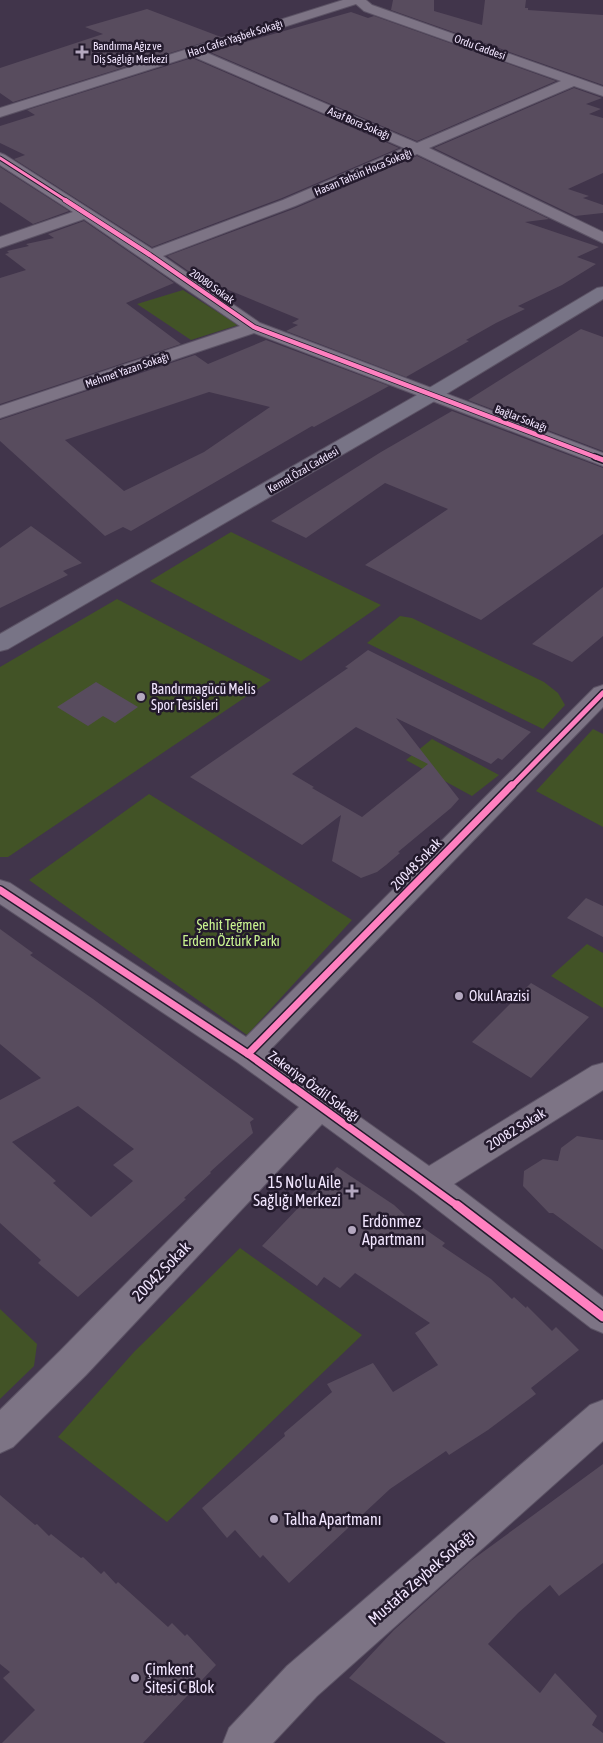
<svg xmlns="http://www.w3.org/2000/svg" width="603" height="1743" font-family="'Asap Condensed',sans-serif">
  <rect width="100%" height="100%" fill="#41354b"/>
  <g fill="#425326">
    <polygon points="183,290 238,325 191,340 137,304"/>
    <polygon points="231,532 381,605 301,661 150,581"/>
    <polygon points="117,599 271,680 8,857 0,857 0,667"/>
    <polygon points="400,616 412,618 544,682 558,693 565,705 543,729 367,643"/>
    <polygon points="593,729 603,734 603,827 536,791"/>
    <polygon points="432,739 499,775 472,796 406,760"/>
    <polygon points="149,794 352,920 247,1035 29,880"/>
    <polygon points="587,944 603,953 603,1008 551,976"/>
    <polygon points="240,1248 362,1335 167,1522 58,1437 134,1352"/>
    <polygon points="0,1309 37,1344 34,1366 0,1399"/>
  </g>
  <g fill="#584c5e" fill-rule="evenodd">
    <polygon points="393,0 434,0 434,11 482,25 485,0 526,0 525,8 528,8 528,10 603,15 603,85 391,10"/>
    <polygon points="147,9 221,37 13,102 0,93 0,68 103,34 85,27"/>
    <polygon points="351,12 368,18 374,16 556,81 417,141 210,52"/>
    <polygon points="192,58 399,148 282,198 152,247 14,159 25,155 0,143 0,126 35,115 27,110"/>
    <polygon points="574,88 602,98 586,104 601,109 589,114 603,118 603,173 568,189 589,196 583,198 603,205 603,213 575,216 434,148"/>
    <polygon points="417,156 549,219 525,222 599,247 577,257 596,264 562,285 518,306 525,309 496,323 466,340 469,341 406,377 286,331 298,325 292,323 299,319 197,277 167,256 296,208"/>
    <polygon points="0,167 69,211 33,224 0,202"/>
    <polygon points="84,221 174,283 126,303 181,344 0,404 0,278 26,270 5,254 9,253 7,251 29,246 26,244 54,238 48,234"/>
    <polygon points="581,329 603,337 603,451 468,400"/>
    <path d="M266,340L389,386L314,427L312,426L131,531L123,527L105,536L0,441V420L195,355L208,364ZM209,392L270,407L204,452L124,491L65,440Z"/>
    <polygon points="452,411 603,468 603,534 481,620 365,565 448,509 385,483 306,538 271,521 381,452"/>
    <polygon points="31,526 82,563 63,571 68,575 0,608 0,548"/>
    <polygon points="603,587 603,636 572,662 532,644"/>
    <path d="M368,650L531,732L502,760L498,758L491,764L396,718L459,799L451,808L398,852L400,853L386,865L377,872L361,878L332,861L341,815L302,845L190,777L348,668L345,667ZM356,727L428,764L362,817L312,788L314,787L292,774Z"/>
    <polygon points="96,682 138,707 115,723 103,716 88,726 57,707"/>
    <polygon points="586,898 603,906 603,937 567,918"/>
    <path d="M0,929L33,953L30,955L93,999L254,1119L250,1122L253,1133L210,1172L211,1173L184,1198L186,1199L78,1297L38,1263L41,1260L0,1223V1100L41,1078L0,1044ZM78,1106L134,1149L113,1165L133,1181L91,1217L53,1183L56,1181L12,1142Z"/>
    <polygon points="531,983 589,1017 531,1078 472,1042"/>
    <polygon points="577,1136 603,1140 603,1250 553,1213 549,1213 523,1186 524,1171 543,1159 558,1161 561,1148"/>
    <polygon points="337,1167 394,1205 406,1216 445,1243 442,1246 491,1279 512,1299 514,1297 526,1308 527,1306 552,1331 556,1327 579,1350 531,1388 536,1394 488,1430 449,1455 446,1451 390,1489 289,1583 263,1555 260,1558 235,1530 227,1538 202,1508 285,1436 284,1433 332,1392 327,1384 373,1363 393,1392 438,1365 415,1333 430,1323 355,1273 340,1288 324,1277 317,1286 262,1246"/>
    <polygon points="603,1464 603,1563 559,1596 550,1585 518,1613 488,1644 540,1693 555,1673 597,1716 592,1725 603,1733 603,1743 446,1743 349,1678 394,1630 472,1560"/>
    <polygon points="0,1495 35,1525 37,1524 49,1536 51,1534 81,1558 83,1557 101,1574 104,1571 116,1584 118,1582 168,1627 172,1623 185,1636 187,1634 216,1665 143,1743 2,1743 35,1710 3,1678 10,1672 0,1664"/>
  </g>
  <g fill="none" stroke-linecap="round" stroke-linejoin="round">
    <g stroke="#5c5365" stroke-width="2">
      <g id="minor">
        <path d="M343,0H366L372,5L603,87V96L574,86L429,148L603,232V243L417,154L295,206L163,256L260,323L603,453V466L254,333L0,418V406L240,326L84,219L0,248V237L73,212L0,165V153L5,155L152,249L283,200L404,148L192,56L0,117V108ZM356,4L364,11L561,81L417,143L205,52Z"/>
        <polygon points="603,685 603,707 268,1052 429,1166 592,1066 603,1063 603,1090 454,1184 603,1297 603,1333 591,1328 416,1193 322,1124 86,1375 13,1447 0,1453 0,1410 60,1351 299,1107 237,1062 0,904 0,880 10,883 246,1037 594,688"/>
        <polygon points="603,1400 603,1441 317,1696 273,1743 223,1743 229,1728 287,1666 590,1405"/>
      </g>
    </g>
    <g stroke="#5c5365" stroke-width="2">
      <polygon id="major" points="603,287 603,299 438,399 8,649 0,651 0,634 424,391 597,288"/>
    </g>
    <use href="#minor" fill="#7d7485" fill-rule="evenodd"/>
    <use href="#major" fill="#787486" fill-rule="evenodd"/>
    <g stroke="#231a2c" stroke-width="5">
      <polyline id="cycleway-far4" points="0,158 67,201"/>
    </g>
    <g stroke="#231a2c" stroke-width="6">
      <polyline id="cycleway-far3" points="65,200 150,255 254,327 598,458"/>
    </g>
    <g stroke="#231a2c" stroke-width="8">
      <g id="cycleway-far2">
        <polyline points="595,457 603,460"/>
        <polyline points="511,787 603,693"/>
      </g>
    </g>
    <g stroke="#231a2c" stroke-width="10">
      <g id="cycleway-far1">
        <polyline points="0,890 248,1054 459,1207"/>
        <polyline points="248,1054 512,785"/>
      </g>
    </g>
    <g stroke="#231a2c" stroke-width="12">
      <polyline id="cycleway" points="457,1205 603,1317"/>
    </g>
    <use href="#cycleway-far4" stroke="#ff80c0" stroke-width="3"/>
    <use href="#cycleway-far3" stroke="#ff80c0" stroke-width="4.5"/>
    <use href="#cycleway-far2" stroke="#ff80c0" stroke-width="5"/>
    <use href="#cycleway-far1" stroke="#ff80c0" stroke-width="7"/>
    <use href="#cycleway" stroke="#ff80c0" stroke-width="9"/>
  </g>
  <g fill="#b4a8c0" stroke="#231a2c" stroke-width="2">
    <path d="M79.5 44.5h5v5h5v5h-5v5h-5v-5h-5v-5h5z"/>
    <circle cx="141" cy="697" r="5"/>
    <circle cx="459" cy="996" r="5"/>
    <path d="M349.5 1183.5h5v5h5v5h-5v5h-5v-5h-5v-5h5z"/>
    <circle cx="352" cy="1230" r="5"/>
    <circle cx="274" cy="1519" r="5"/>
    <circle cx="135" cy="1678" r="5"/>
  </g>
  <g text-anchor="middle" dominant-baseline="central" stroke-width="5" stroke-linejoin="round" paint-order="stroke">
    <g font-size="11" fill="#f2e6ff" stroke="#231a2c">
      <text transform="translate(235 38) rotate(-18)">Hacı Cafer Yaşbek Sokağı</text>
      <text transform="translate(480 47) rotate(20)">Ordu Caddesi</text>
      <text transform="translate(359 123) rotate(23)">Asaf Bora Sokağı</text>
      <text transform="translate(363 172) rotate(-23)">Hasan Tahsin Hoca Sokağı</text>
      <text transform="translate(212 286) rotate(35)">20080 Sokak</text>
      <text transform="translate(127 370) rotate(-19)">Mehmet Yazan Sokağı</text>
      <text transform="translate(521 418) rotate(21)">Bağlar Sokağı</text>
      <text transform="translate(303 470) rotate(-30)">Kemal Özal Caddesi</text>
    </g>
    <g font-size="11" fill="#f2e6ff" stroke="#231a2c" text-anchor="start">
      <text x="93" y="46">Bandırma Ağız ve<tspan x="93" dy="13">Diş Sağlığı Merkezi</tspan></text>
    </g>
    <g font-size="14" fill="#f2e6ff" stroke="#231a2c" text-anchor="start">
      <text x="151" y="689">Bandırmagücü Melis<tspan x="151" dy="16">Spor Tesisleri</tspan></text>
      <text x="469" y="996">Okul Arazisi</text>
    </g>
    <g font-size="14" fill="#f2e6ff" stroke="#231a2c">
      <text transform="translate(416 864) rotate(-46)">20048 Sokak</text>
      <text transform="translate(314 1086) rotate(36)">Zekeriya Özdil Sokağı</text>
      <text transform="translate(516 1129) rotate(-32)">20082 Sokak</text>
    </g>
    <g font-size="14" fill="#c9f490" stroke="#231a2c">
      <text x="231" y="925">Şehit Teğmen<tspan x="231" dy="16">Erdem Öztürk Parkı</tspan></text>
    </g>
    <g font-size="16" fill="#f2e6ff" stroke="#231a2c" text-anchor="start">
      <text x="341" y="1182" text-anchor="end">15 No'lu Aile<tspan x="341" dy="18">Sağlığı Merkezi</tspan></text>
      <text x="362" y="1221">Erdönmez<tspan x="362" dy="18">Apartmanı</tspan></text>
      <text x="284" y="1519">Talha Apartmanı</text>
      <text x="145" y="1669">Çimkent<tspan x="145" dy="18">Sitesi C Blok</tspan></text>
    </g>
    <g font-size="16" fill="#f2e6ff" stroke="#231a2c">
      <text transform="translate(161 1271) rotate(-46)">20042 Sokak</text>
      <text transform="translate(421 1577) rotate(-41)">Mustafa Zeybek Sokağı</text>
    </g>
  </g>
</svg>
